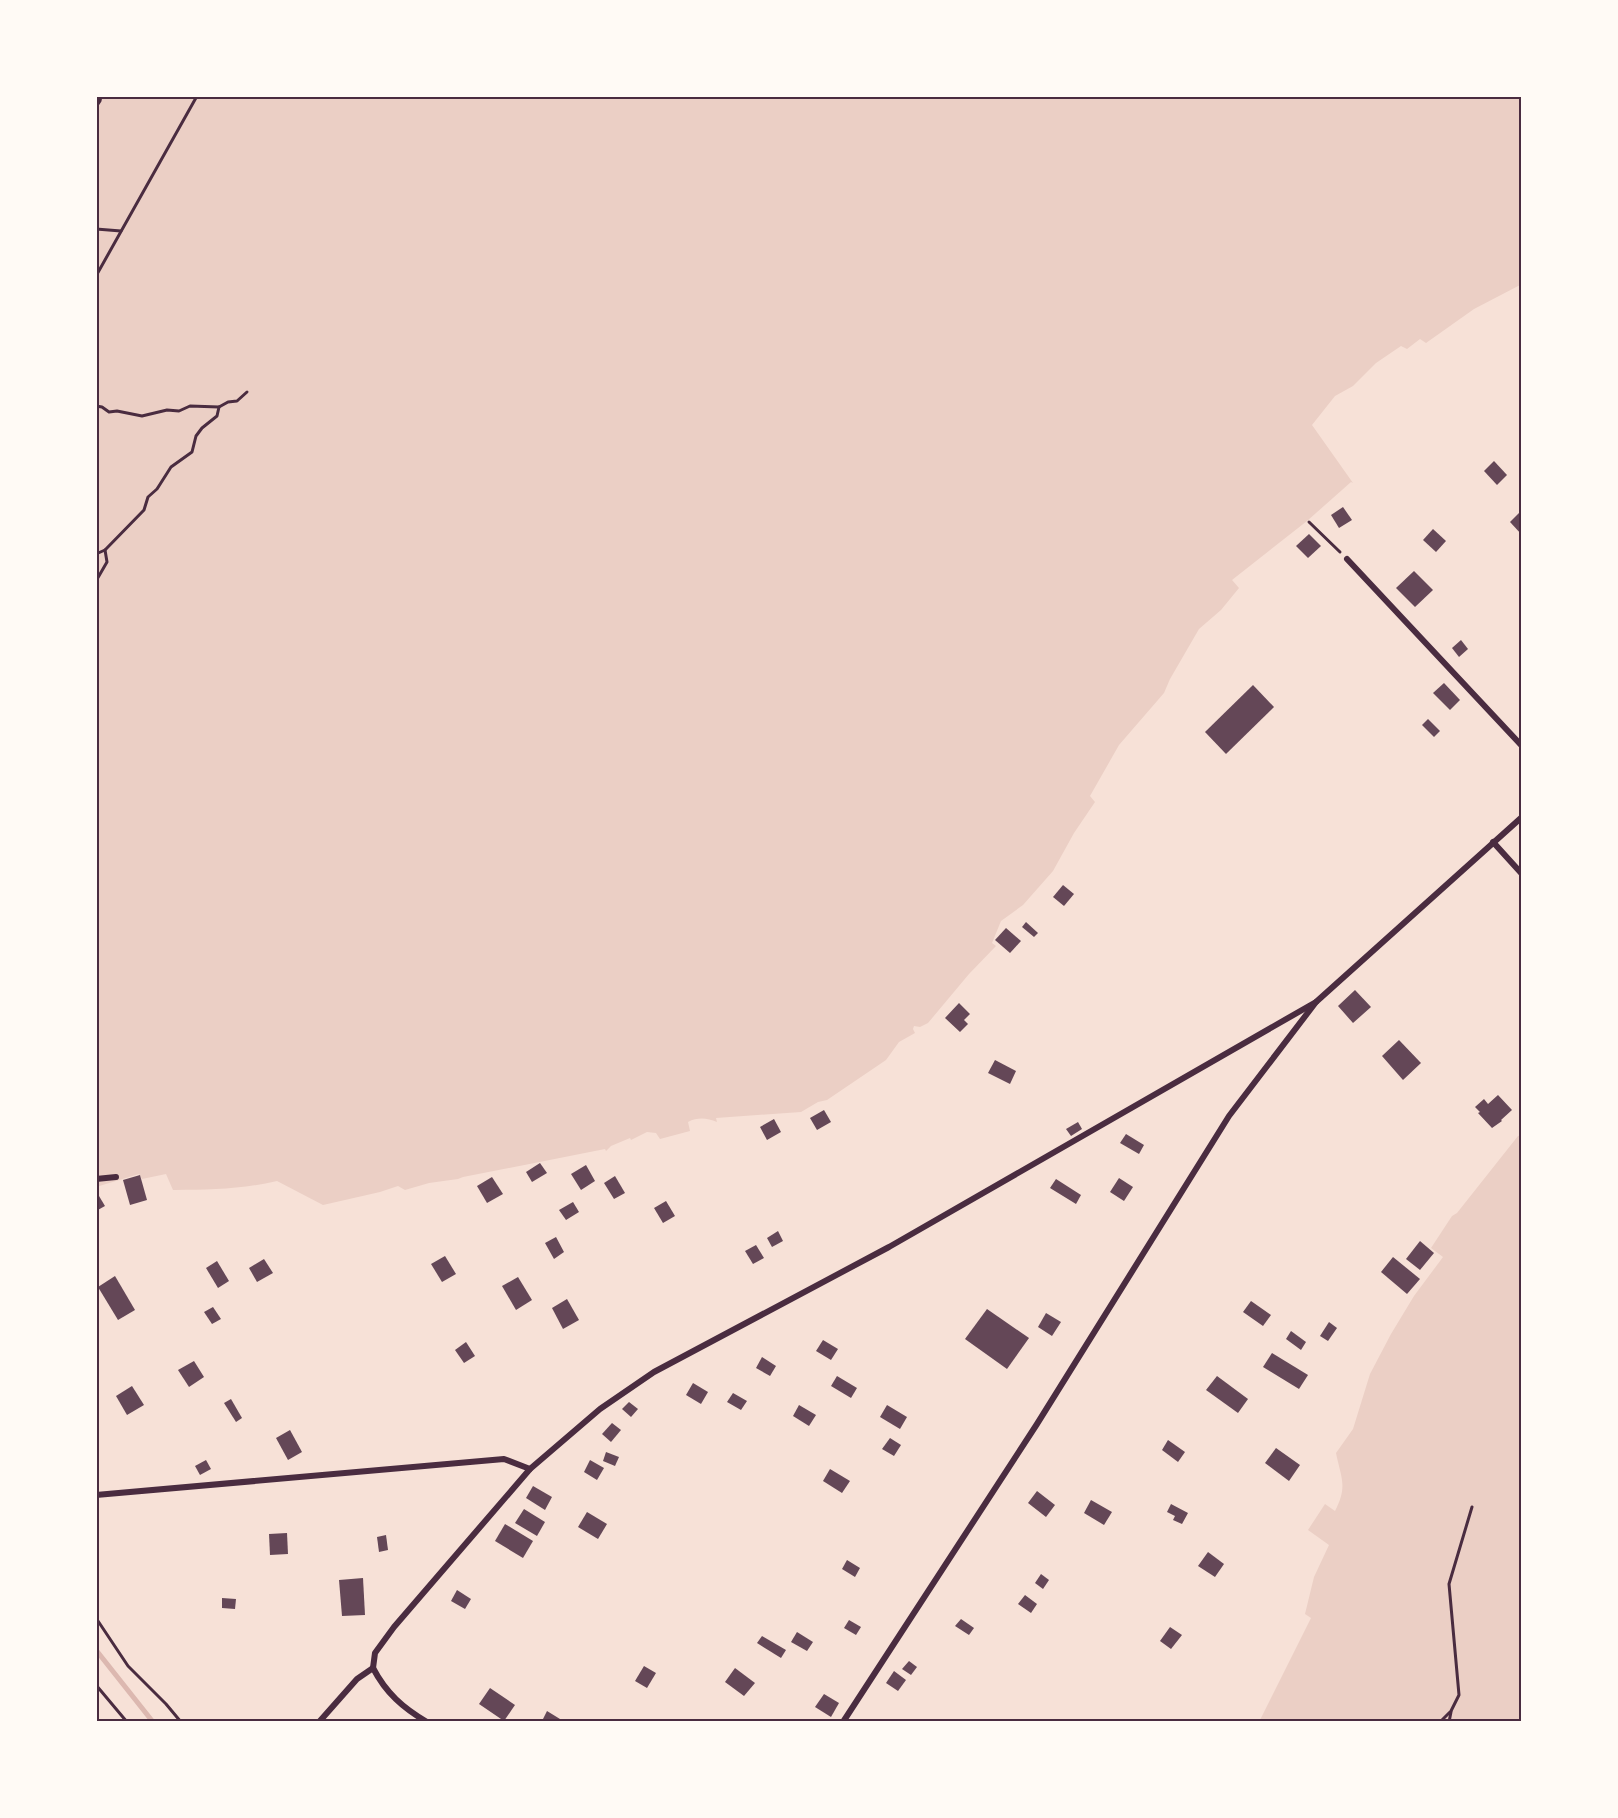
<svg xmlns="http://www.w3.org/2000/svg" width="1618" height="1818" font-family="Jost,sans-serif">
  <rect width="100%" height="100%" fill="#f7e1d7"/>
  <g fill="#ebcfc5">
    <path d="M96,96H1522V284L1474,309L1426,343L1420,339L1407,349L1401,346L1376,363L1353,386L1335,396L1312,425L1353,483L1351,482L1307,521L1232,580L1239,588L1221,610L1199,629L1170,679L1164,693L1119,745L1090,796L1095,802L1074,833L1053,871L1023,905L1001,921L992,943L996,946L969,974L928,1023L920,1027L914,1026L913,1029L915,1033L899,1042L886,1060L827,1100L818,1102L801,1112L716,1118L717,1122C707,1118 698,1117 688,1122L690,1131L660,1139L656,1133L647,1132L631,1140L630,1138L611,1146L606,1151L605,1149L463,1177L458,1179L429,1183L405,1190L398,1186L380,1192L323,1205L277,1181C243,1189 210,1190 175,1190H173L166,1174L142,1179L139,1174L96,1187Z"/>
    <path d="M1522,1135V1722H1259L1311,1618L1305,1614L1314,1577L1329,1545L1308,1530L1325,1504L1335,1511C1348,1486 1341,1478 1336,1453L1353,1429L1370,1374L1391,1334L1414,1296L1443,1257L1431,1248L1452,1216L1457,1213L1518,1136Z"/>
  </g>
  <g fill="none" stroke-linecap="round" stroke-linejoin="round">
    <polyline stroke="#dcb8b0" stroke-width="5" points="96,1650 153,1722"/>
  </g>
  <g fill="#644757">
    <polygon points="1494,461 1507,475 1497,485 1484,471"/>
    <polygon points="1343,507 1352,520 1339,528 1331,515"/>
    <polygon points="1522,510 1522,535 1510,522"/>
    <polygon points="1433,529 1446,541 1436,552 1423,540"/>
    <polygon points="1309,534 1321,546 1308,558 1296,546"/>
    <polygon points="1414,571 1433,590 1415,607 1396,588"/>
    <polygon points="1461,640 1468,649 1459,657 1452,648"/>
    <polygon points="1444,683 1460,700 1450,710 1433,693"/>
    <polygon points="1253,685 1274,707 1226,754 1205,732"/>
    <polygon points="1428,719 1440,731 1434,737 1422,725"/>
    <polygon points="1063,885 1074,894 1064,906 1053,897"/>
    <polygon points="1026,922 1038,933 1034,937 1022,927"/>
    <polygon points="1006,928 1021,941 1010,953 995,940"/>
    <polygon points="1355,990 1371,1007 1353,1023 1338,1006"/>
    <polygon points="959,1003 970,1014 964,1020 968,1024 960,1032 945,1018"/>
    <polygon points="1399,1040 1421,1063 1403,1080 1382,1056"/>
    <polygon points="995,1060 1016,1071 1010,1084 988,1073"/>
    <polygon points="1498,1095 1512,1110 1501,1120 1502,1121 1492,1128 1478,1113 1480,1112 1475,1107 1484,1099 1488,1104"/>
    <polygon points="824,1110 831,1122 817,1130 810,1118"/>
    <polygon points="774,1119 781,1132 767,1140 760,1127"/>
    <polygon points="1078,1122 1082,1129 1071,1136 1066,1129"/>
    <polygon points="1126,1134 1144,1145 1139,1154 1120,1143"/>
    <polygon points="540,1163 547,1173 532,1182 526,1172"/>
    <polygon points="586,1165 595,1181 581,1190 571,1174"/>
    <polygon points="140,1175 147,1200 130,1205 123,1180"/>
    <polygon points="615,1176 625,1193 614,1199 604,1183"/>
    <polygon points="492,1177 503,1194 487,1203 477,1186"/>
    <polygon points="1119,1178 1133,1187 1124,1201 1110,1192"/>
    <polygon points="1056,1179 1081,1195 1076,1204 1050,1188"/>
    <polygon points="96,1191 105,1206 96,1211"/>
    <polygon points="666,1201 675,1216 663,1223 654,1208"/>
    <polygon points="573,1202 579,1212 566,1220 559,1210"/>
    <polygon points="778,1231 783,1241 772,1247 767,1238"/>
    <polygon points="556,1237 564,1252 554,1259 545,1243"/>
    <polygon points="1420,1241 1434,1253 1420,1270 1406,1259"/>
    <polygon points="756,1245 764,1258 753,1264 745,1251"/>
    <polygon points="445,1256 456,1274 442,1282 431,1264"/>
    <polygon points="1393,1257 1420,1279 1407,1294 1381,1272"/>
    <polygon points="264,1259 273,1273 257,1282 249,1268"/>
    <polygon points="217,1261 229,1281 218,1288 206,1268"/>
    <polygon points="115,1276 135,1310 118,1320 98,1287"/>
    <polygon points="518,1277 532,1300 516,1310 502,1286"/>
    <polygon points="567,1299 579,1320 563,1329 552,1308"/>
    <polygon points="1251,1301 1271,1315 1263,1326 1243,1312"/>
    <polygon points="213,1307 221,1319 212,1324 204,1312"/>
    <polygon points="987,1309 1029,1338 1007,1369 965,1339"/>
    <polygon points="1046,1313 1061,1322 1052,1336 1038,1327"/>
    <polygon points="1329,1322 1337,1328 1328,1341 1320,1336"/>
    <polygon points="1291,1331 1306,1342 1301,1350 1286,1339"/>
    <polygon points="823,1340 838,1349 831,1360 816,1351"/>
    <polygon points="466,1342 475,1356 464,1363 455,1350"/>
    <polygon points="1272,1353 1308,1375 1299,1389 1263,1367"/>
    <polygon points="762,1357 776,1366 770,1376 756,1368"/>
    <polygon points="194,1361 204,1377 189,1387 178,1370"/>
    <polygon points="837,1376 857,1388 851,1398 831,1386"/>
    <polygon points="1217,1376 1248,1399 1238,1413 1206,1390"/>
    <polygon points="693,1383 708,1392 701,1404 686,1395"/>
    <polygon points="132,1386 144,1405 127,1415 116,1396"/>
    <polygon points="733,1393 747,1401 741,1410 727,1402"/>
    <polygon points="231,1399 242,1418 236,1422 224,1403"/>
    <polygon points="629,1402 638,1409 631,1417 622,1409"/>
    <polygon points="799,1405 816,1415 809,1426 793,1416"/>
    <polygon points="887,1405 907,1417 900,1429 880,1417"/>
    <polygon points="612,1423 621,1430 611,1442 602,1434"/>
    <polygon points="290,1430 302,1452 288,1460 276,1438"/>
    <polygon points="890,1438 901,1445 894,1456 882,1449"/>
    <polygon points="1168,1440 1185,1452 1178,1462 1162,1450"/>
    <polygon points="1276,1448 1300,1465 1289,1481 1265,1463"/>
    <polygon points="606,1452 619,1457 615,1466 603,1461"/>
    <polygon points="206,1460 211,1469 200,1475 195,1466"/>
    <polygon points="590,1460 604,1468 597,1480 584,1472"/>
    <polygon points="830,1469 850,1481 842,1493 823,1481"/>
    <polygon points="533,1486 552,1497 545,1510 526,1498"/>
    <polygon points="1037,1491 1055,1505 1046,1517 1028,1503"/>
    <polygon points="1091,1500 1112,1512 1104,1525 1084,1513"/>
    <polygon points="1171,1504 1188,1513 1182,1524 1173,1520 1175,1516 1167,1512"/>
    <polygon points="524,1509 545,1522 537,1536 515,1523"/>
    <polygon points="587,1512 607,1524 598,1539 578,1527"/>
    <polygon points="505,1524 533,1541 523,1558 495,1541"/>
    <polygon points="287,1533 288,1554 270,1555 269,1534"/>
    <polygon points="386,1535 388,1550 379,1552 377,1537"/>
    <polygon points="1208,1552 1224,1564 1215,1577 1198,1566"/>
    <polygon points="847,1560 860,1568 855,1577 842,1569"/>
    <polygon points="1041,1574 1049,1580 1043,1589 1035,1583"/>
    <polygon points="363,1578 365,1615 342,1616 339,1580"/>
    <polygon points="457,1590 471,1599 465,1609 451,1601"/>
    <polygon points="1025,1595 1037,1604 1031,1613 1018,1604"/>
    <polygon points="222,1598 236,1599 235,1609 222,1608"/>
    <polygon points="961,1619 974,1628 969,1635 955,1626"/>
    <polygon points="849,1620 861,1627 856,1635 844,1628"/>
    <polygon points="1170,1627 1182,1635 1171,1649 1160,1641"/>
    <polygon points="797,1632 813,1642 807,1651 791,1642"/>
    <polygon points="762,1636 786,1650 781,1658 757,1643"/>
    <polygon points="909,1661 917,1667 911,1675 902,1669"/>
    <polygon points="644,1666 656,1673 647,1688 635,1681"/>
    <polygon points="735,1668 755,1683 744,1696 725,1682"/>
    <polygon points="894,1671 906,1680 898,1691 886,1683"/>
    <polygon points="490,1688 515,1705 504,1721 479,1704"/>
    <polygon points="824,1694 839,1703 831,1717 815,1707"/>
    <polygon points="547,1711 560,1719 558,1722 542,1721"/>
  </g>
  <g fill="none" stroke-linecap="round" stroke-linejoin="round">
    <g stroke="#4a2c40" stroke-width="3">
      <polyline points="96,107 100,101 101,96"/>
      <polyline points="96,229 121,231"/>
      <polyline points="96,276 197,96"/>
      <polyline points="96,406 102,407 109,412 117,411 142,416 167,410 179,411 190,406 219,407 228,402 237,401 247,392"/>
      <polyline points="1309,522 1340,552"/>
      <polyline points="96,554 105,550 144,510 148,497 157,489 171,467 192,452 196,436 202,428 217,416 219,407"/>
      <polyline points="96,581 107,562 105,550"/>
      <polyline points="96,1618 128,1666 166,1704 181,1722"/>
      <polyline points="96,1685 127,1722"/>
      <polyline points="1440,1722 1451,1711 1459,1695 1449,1584 1472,1507"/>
      <polyline points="1449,1722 1451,1712"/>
    </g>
    <g stroke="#4a2c40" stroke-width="6">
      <polyline points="1347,559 1522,746"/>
      <polyline points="1493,842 1522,874"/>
      <polyline points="96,1179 116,1177"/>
      <polyline points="96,1495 504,1459 530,1469"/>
      <polyline points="373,1668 375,1653 394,1627 530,1469 600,1409 654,1372 889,1247 1316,1002"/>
      <path d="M373,1668C386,1693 403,1708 427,1722"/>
      <polyline points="319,1722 357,1679 373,1668"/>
      <polyline points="843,1722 1037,1424 1229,1116 1316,1002 1522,817"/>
    </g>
  </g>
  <rect width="1618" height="1818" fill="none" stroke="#fffaf5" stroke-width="195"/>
  <rect x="98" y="98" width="1422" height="1622" fill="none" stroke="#4a2c40" stroke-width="2"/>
</svg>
